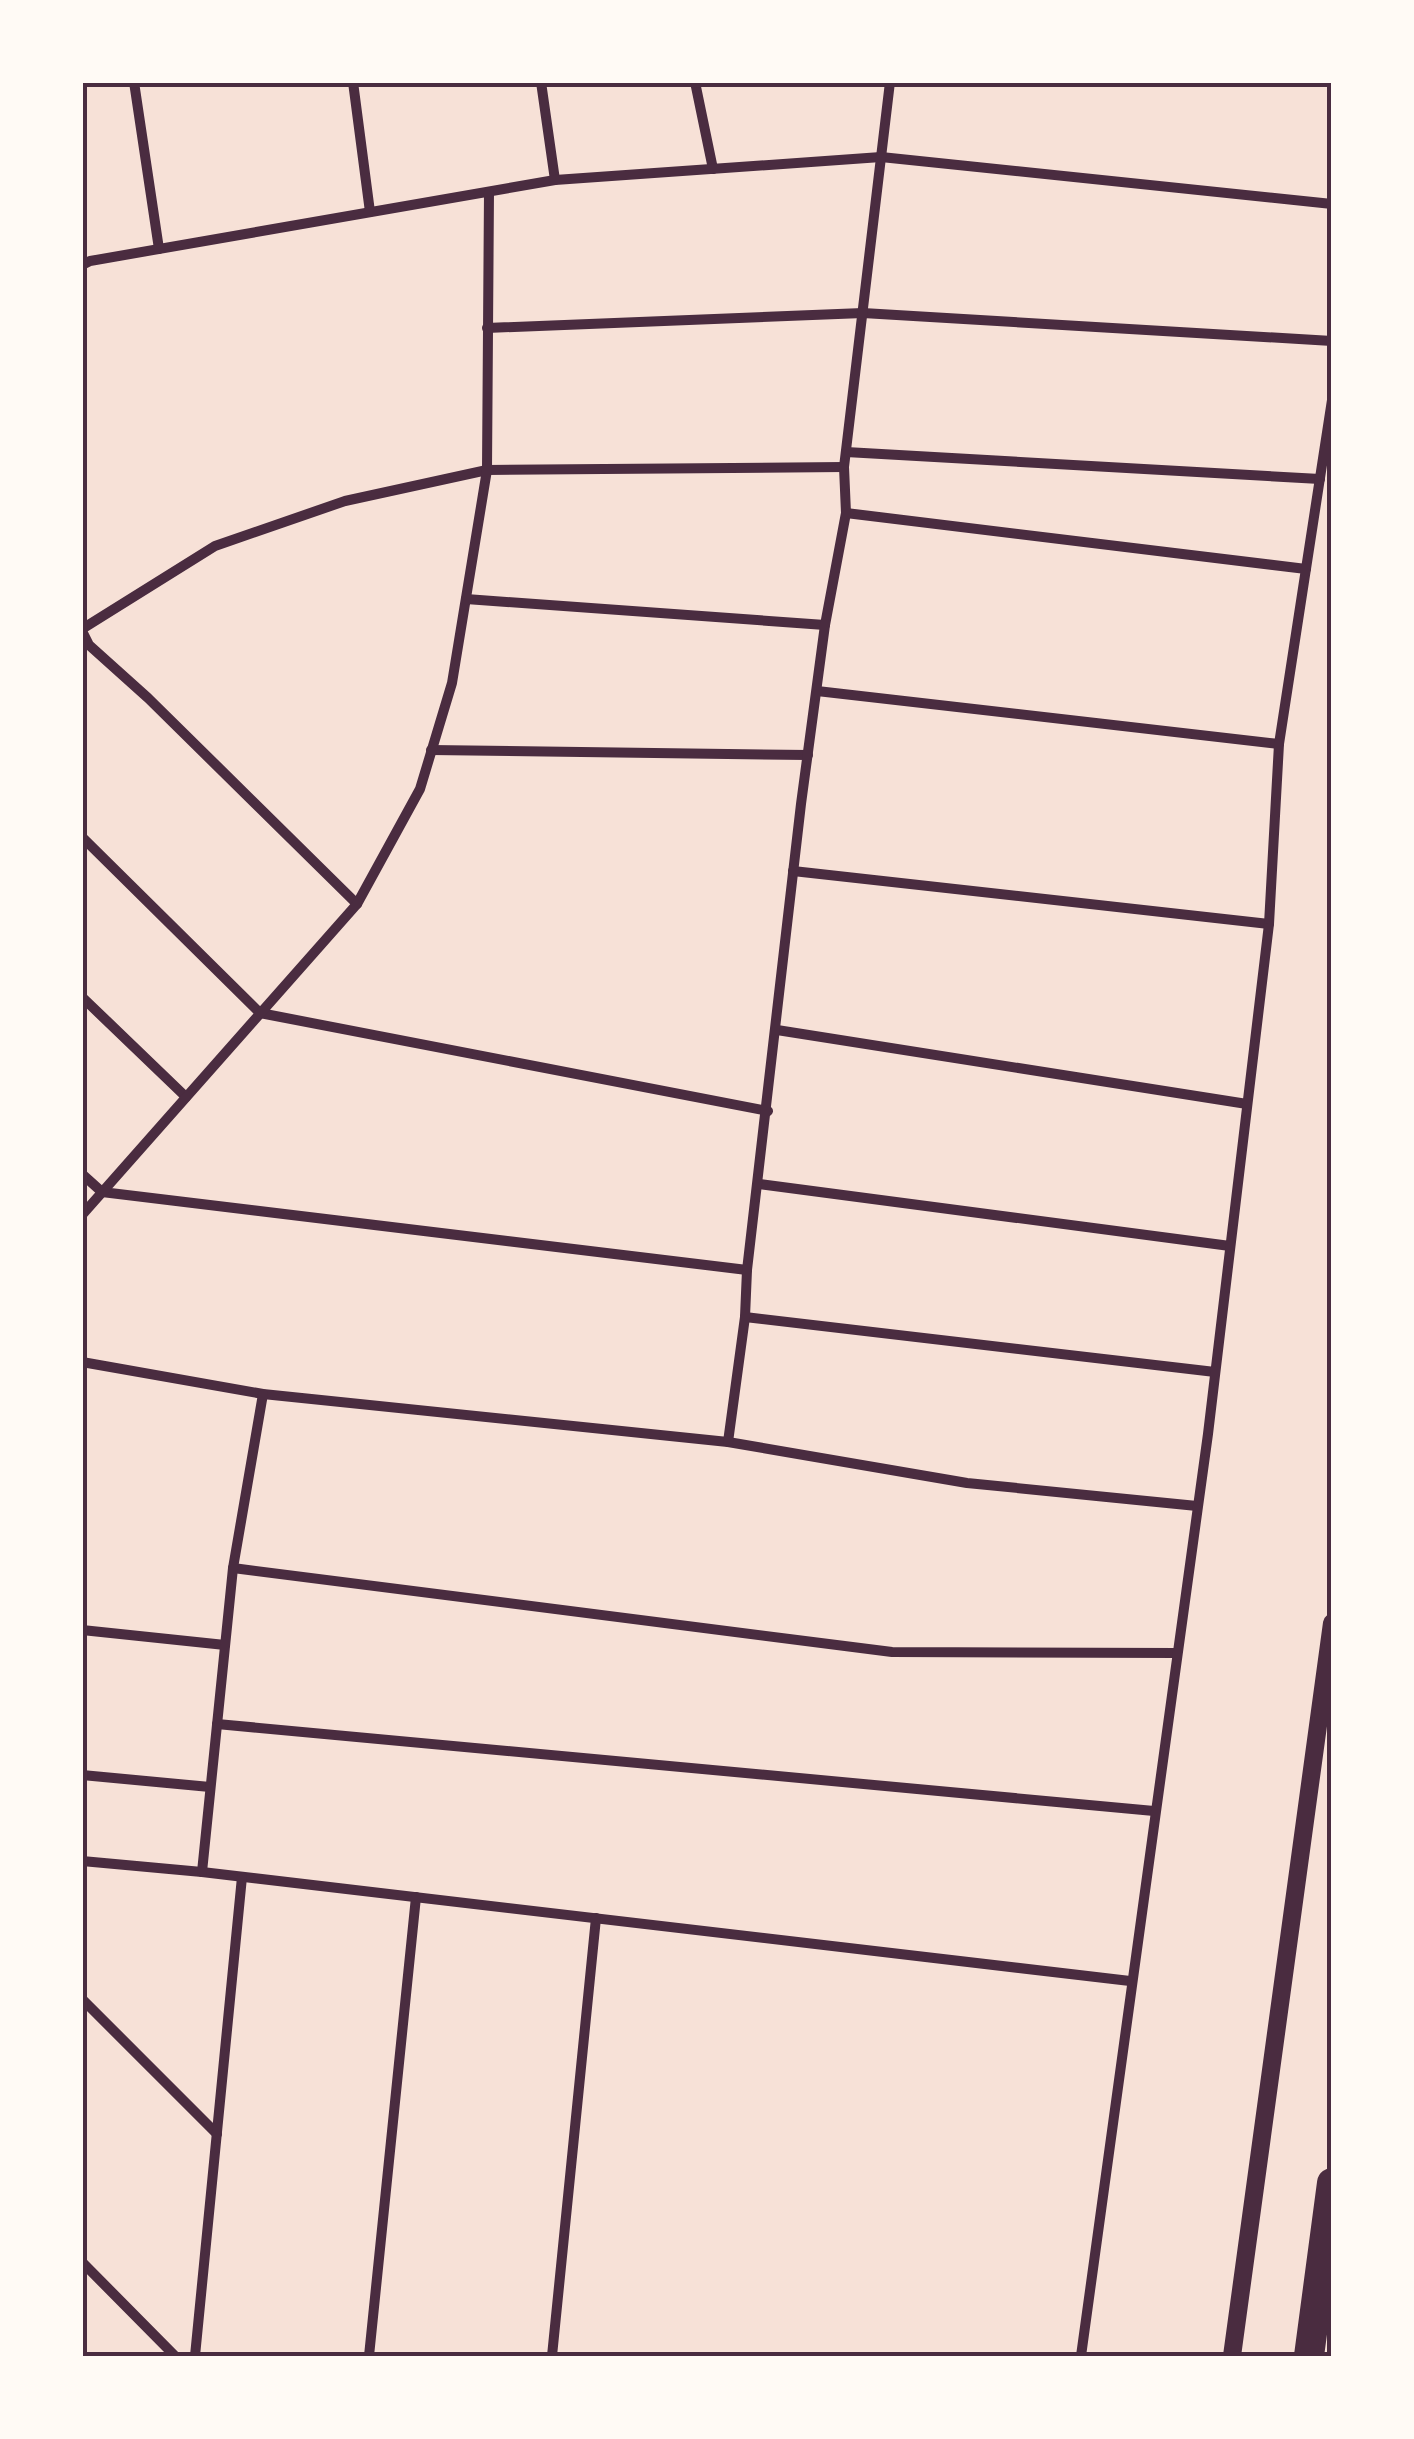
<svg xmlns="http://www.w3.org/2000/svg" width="1414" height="2439" font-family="Lora,serif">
  <rect width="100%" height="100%" fill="#f7e1d7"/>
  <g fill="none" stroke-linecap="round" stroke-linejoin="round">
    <g stroke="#4a2c40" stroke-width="10">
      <polyline points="134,82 159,249"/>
      <polyline points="353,82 370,212"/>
      <polyline points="541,82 555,180"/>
      <polyline points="695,82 713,169"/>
      <polyline points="82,265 90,261 555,180 881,157 1332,204"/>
      <polyline points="487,328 863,313 1332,341"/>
      <polyline points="846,452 1320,479"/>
      <polyline points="846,513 1306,569"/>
      <polyline points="466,599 825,625"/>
      <polyline points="82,629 215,546 345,501 487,470 844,467"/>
      <polyline points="82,631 89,645 148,698 357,904"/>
      <polyline points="817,691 1279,744"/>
      <polyline points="431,750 808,755"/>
      <polyline points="82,837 260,1013 768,1111"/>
      <polyline points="793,871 1269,924"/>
      <polyline points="82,997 186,1097"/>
      <polyline points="777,1030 1247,1104"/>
      <polyline points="82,1174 102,1192 747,1270"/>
      <polyline points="759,1184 1230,1246"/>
      <polyline points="82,1215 357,904 420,789 452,683 487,470 489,192"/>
      <polyline points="745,1317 1215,1372"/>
      <polyline points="82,1362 263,1394 728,1442 967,1483 1197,1506"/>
      <polyline points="728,1442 745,1317 747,1270 801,804 825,625 846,513 844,467 890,82"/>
      <polyline points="233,1568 892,1652 1176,1653"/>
      <polyline points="82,1630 225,1645"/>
      <polyline points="217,1724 1154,1811"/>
      <polyline points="82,1775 210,1787"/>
      <polyline points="82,1861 202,1872 1130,1981"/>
      <polyline points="202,1872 233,1568 263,1394"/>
      <polyline points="82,1999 217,2134"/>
      <polyline points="82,2262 175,2356"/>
      <polyline points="195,2356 242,1877"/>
      <polyline points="369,2356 416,1897"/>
      <polyline points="552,2356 596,1918"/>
      <polyline points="1081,2356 1208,1434 1269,924 1279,744 1332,400"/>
    </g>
    <polyline stroke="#4a2c40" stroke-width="18" points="1232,2356 1332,1623"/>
    <polyline stroke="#4a2c40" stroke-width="30" points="1309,2356 1332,2183"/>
  </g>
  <rect width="1414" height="2439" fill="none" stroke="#fffaf5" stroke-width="170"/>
  <rect x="85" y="85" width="1244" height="2269" fill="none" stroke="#4a2c40" stroke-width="4"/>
</svg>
